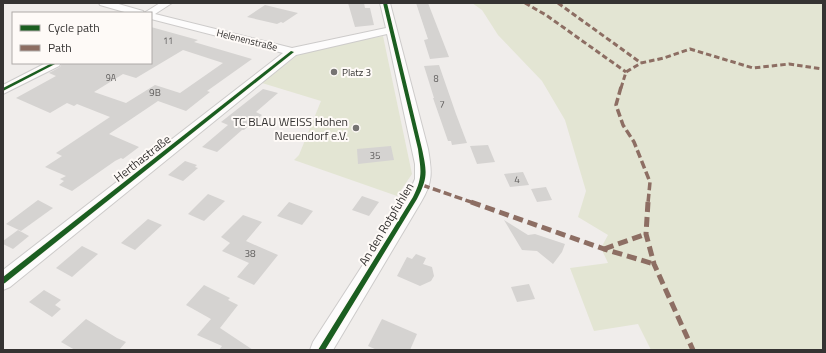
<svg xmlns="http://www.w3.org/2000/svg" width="826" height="353" font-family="'Titillium Web',sans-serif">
  <rect width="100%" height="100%" fill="#f0edeb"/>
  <g fill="#e3e5d3">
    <polygon points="472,3 823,3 823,350 651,350 638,324 594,331 570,268 608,263 601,248 608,235 578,217 586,191 565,120 542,81 498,35 482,10"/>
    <polygon points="383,36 412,174 397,196 294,160 299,155 321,101 262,83 299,54 307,51"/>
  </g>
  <g fill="#d5d3d1" fill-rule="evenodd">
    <polygon points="348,3 364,3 365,8 370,8 374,25 355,27"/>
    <polygon points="416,3 428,3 449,57 430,59 424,40 428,39"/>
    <polygon points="265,5 298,13 283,23 281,22 277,24 247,17"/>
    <path d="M151,27L198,40L194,42L252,59L207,91L210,92L186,111L158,101L109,134L139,147L123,159L121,158L115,161L72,191L59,185L64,181L60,179L66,176L45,167L62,156L56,153L110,117L77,104L74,106L67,103L50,113L16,98L56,76L49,73L60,67L62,63H151ZM183,50L223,63L180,93L155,85L126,103L94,92L123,74L136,78Z"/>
    <polygon points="439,65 456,114 467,143 452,145 451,141 448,141 433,98 434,98 424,66"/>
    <polygon points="263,89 278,93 256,112 262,115 244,130 242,130 217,152 202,147 228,125 221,122"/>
    <polygon points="488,145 495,162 477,164 470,146"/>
    <polygon points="391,146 394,160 358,164 357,149"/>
    <polygon points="185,161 197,165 195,167 198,168 183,181 168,175"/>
    <polygon points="523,172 529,185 510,187 504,174"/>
    <polygon points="546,187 552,200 537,202 531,189"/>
    <polygon points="208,194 225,201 204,221 188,214"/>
    <polygon points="362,196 379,202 369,216 352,210"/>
    <polygon points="38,200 53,208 21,231 6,224"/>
    <polygon points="289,202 313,211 302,225 277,216"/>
    <polygon points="243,215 262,222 246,241 278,255 254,285 237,277 249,263 222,251 230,243 221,237"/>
    <polygon points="148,219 162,225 135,250 121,243"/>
    <polygon points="504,220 528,235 535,234 565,244 562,252 553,264 537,251 522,250"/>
    <polygon points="18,230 29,236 13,249 3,244 3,241"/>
    <polygon points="82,246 98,254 72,277 56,268"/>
    <polygon points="416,254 426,258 423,264 432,267 434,276 431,281 420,286 397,276 407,257 412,259"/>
    <polygon points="529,284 535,299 517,302 511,287"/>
    <polygon points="204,285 230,298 228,300 238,305 220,328 253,350 219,350 222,346 197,335 211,319 186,305"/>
    <polygon points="44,290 61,300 55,305 61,309 52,317 29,302"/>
    <polygon points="86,319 117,338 126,342 119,350 75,350 61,342"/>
    <polygon points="382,319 417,334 410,350 377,350 368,346"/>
  </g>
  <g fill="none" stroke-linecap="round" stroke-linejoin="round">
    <g stroke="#cdcbca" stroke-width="2">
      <g id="minor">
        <path d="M99,3H115L143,11L144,13L160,3H172L155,14L292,48L386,28L380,3H390L428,149C432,172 433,182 421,202L333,350H310L313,342L408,195L415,179V164L387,34L296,55L10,287L3,290V270L283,53L151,19V13H128L100,5Z"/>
        <polygon points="46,63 61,63 59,66 3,94 3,85"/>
      </g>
    </g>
    <use href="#minor" fill="#fdfcfc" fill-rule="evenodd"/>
    <g stroke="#8d6e63" stroke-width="3" stroke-dasharray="5.5 3" stroke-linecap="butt">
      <polyline points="525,3 546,15 626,72"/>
      <polyline points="558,3 641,63"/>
      <polyline points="621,88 626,72 641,63 664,58 690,49 753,68 789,64 823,69"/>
    </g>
    <g stroke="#8d6e63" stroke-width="3.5" stroke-dasharray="8 3.5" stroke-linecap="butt">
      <polyline points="621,87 616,105 623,125 634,142 650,182 648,203"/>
      <polyline points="422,185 474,203"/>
    </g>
    <g stroke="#8d6e63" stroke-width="5" stroke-dasharray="10 5" stroke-linecap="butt">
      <polyline points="471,202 604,249 654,264"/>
      <polyline points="648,202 646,234 654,264 693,350"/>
      <polyline points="604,249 646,234"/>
    </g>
    <g stroke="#fefaf7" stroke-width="3">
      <g id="cycleway">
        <path d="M383,3H387L422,149C427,172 428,178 417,199L325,350H318L413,197C423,177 421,171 418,149Z"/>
        <polygon points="291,51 294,52 5,283 3,284 3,277"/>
        <polygon points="52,63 57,63 3,91 3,88"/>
      </g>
    </g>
    <use href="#cycleway" fill="#1b5e20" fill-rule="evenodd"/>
  </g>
  <g fill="#767473" stroke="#fefaf7" stroke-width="1.5">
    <circle cx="334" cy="72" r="4"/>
    <circle cx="356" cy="128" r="4"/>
  </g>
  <g text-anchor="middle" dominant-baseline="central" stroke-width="4" stroke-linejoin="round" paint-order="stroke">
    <g font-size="9" fill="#5f5d5c">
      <text x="168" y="40">11</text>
      <text x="111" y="77">9A</text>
      <text x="436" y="78">8</text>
    </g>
    <g font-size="10" fill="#353332" stroke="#fefaf7">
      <text transform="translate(247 40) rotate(14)">Helenenstraße</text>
    </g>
    <g font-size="10" fill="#353332" stroke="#fefaf7" text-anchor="start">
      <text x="342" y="72">Platz 3</text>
    </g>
    <g font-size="10" fill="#5f5d5c">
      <text x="155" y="92">9B</text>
      <text x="442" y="104">7</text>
      <text x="375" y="155">35</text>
      <text x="517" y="179">4</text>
      <text x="250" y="253">38</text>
    </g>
    <g font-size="12" fill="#353332" stroke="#fefaf7" text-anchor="end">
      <text x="348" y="121">TC BLAU WEISS Hohen<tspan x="348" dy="14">Neuendorf e.V.</tspan></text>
    </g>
    <g font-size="12" fill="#353332" stroke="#fefaf7">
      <text transform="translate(142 158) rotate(-38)">Herthastraße</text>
      <text transform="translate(386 224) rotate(-59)">An den Rotpfuhlen</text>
    </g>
  </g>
  <rect width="826" height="353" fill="none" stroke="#353332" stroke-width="8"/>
  <rect x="12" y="12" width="140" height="52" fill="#fefaf7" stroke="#aeaaa8"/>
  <rect x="20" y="25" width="20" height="6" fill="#1b5e20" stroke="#aeaaa8"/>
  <text x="48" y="32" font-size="12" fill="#353332">Cycle path</text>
  <rect x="20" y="45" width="20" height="6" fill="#8d6e63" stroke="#aeaaa8"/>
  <text x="48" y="52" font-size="12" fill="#353332">Path</text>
</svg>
